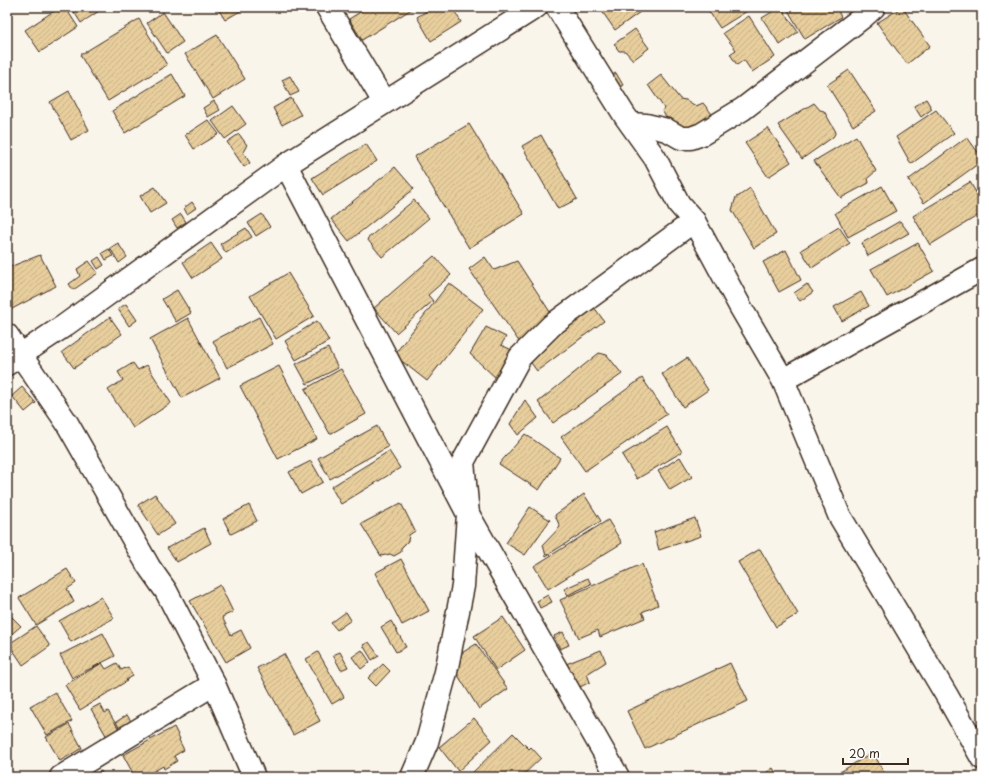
<svg xmlns="http://www.w3.org/2000/svg" width="989" height="784" font-family="'Playpen Sans',sans-serif">
  <defs>
    <pattern id="building-hatch" width="6" height="6" patternUnits="userSpaceOnUse"><rect width="6" height="6" fill="#e8ce9d"/><path d="M-1 1l2-2M0 6l6-6M5 7l2-2" fill="none" stroke="#c8b187"/></pattern>
  </defs>
  <rect width="100%" height="100%" fill="#faf5eb"/>
  <filter id="ink" filterUnits="userSpaceOnUse"><feTurbulence type="fractalNoise" baseFrequency=".025" numOctaves="2"/><feDisplacementMap in="SourceGraphic" scale="8" xChannelSelector="R" yChannelSelector="G"/><feConvolveMatrix kernelMatrix="1 2 1 2 8 2 1 2 1" color-interpolation-filters="sRGB"/></filter>
  <g filter="url(#ink)">
    <g fill="url(#building-hatch)" stroke="#3b2a1e">
      <polygon points="60,7 65,7 78,27 40,52 25,30"/>
      <polygon points="71,7 105,7 81,23"/>
      <polygon points="217,7 247,7 225,20"/>
      <polygon points="368,7 415,7 362,40 349,19"/>
      <polygon points="433,7 452,7 461,22 431,41 417,17"/>
      <polygon points="599,7 647,7 615,30"/>
      <polygon points="706,7 751,7 752,8 720,28"/>
      <polygon points="780,7 781,7 798,32 780,45 762,18"/>
      <polygon points="786,7 836,7 841,17 805,39"/>
      <polygon points="902,7 930,46 907,64 877,23"/>
      <polygon points="163,12 183,42 167,53 147,23"/>
      <polygon points="749,16 775,57 752,72 744,60 737,65 730,54 736,50 723,33"/>
      <polygon points="139,19 167,65 108,101 80,55"/>
      <polygon points="635,29 649,48 633,60 625,51 619,51 614,44"/>
      <polygon points="217,35 245,79 213,99 185,54"/>
      <polygon points="849,70 876,111 853,126 827,85"/>
      <polygon points="616,73 623,85 615,90 608,77"/>
      <polygon points="172,74 185,96 125,133 112,111"/>
      <polygon points="661,75 680,99 686,100 696,106 703,103 712,114 685,134 673,127 662,111 664,108 648,85"/>
      <polygon points="290,76 299,92 290,96 282,80"/>
      <polygon points="69,91 89,130 71,140 50,102"/>
      <polygon points="291,98 301,115 282,125 273,108"/>
      <polygon points="926,99 932,109 921,117 914,106"/>
      <polygon points="214,101 220,110 208,117 203,108"/>
      <polygon points="814,103 820,110 824,111 836,132 833,137 802,159 778,125"/>
      <polygon points="233,106 246,124 225,139 212,121"/>
      <polygon points="936,110 954,133 911,164 896,137"/>
      <polygon points="208,120 219,134 194,149 185,135"/>
      <polygon points="469,124 524,214 469,248 414,157"/>
      <polygon points="768,128 791,162 768,177 745,143"/>
      <polygon points="239,134 247,145 243,152 250,163 244,167 227,142"/>
      <polygon points="541,135 577,199 558,209 522,146"/>
      <polygon points="856,136 876,171 868,178 869,183 841,198 814,161"/>
      <polygon points="967,137 982,158 982,161 924,203 908,180"/>
      <polygon points="366,144 377,161 323,195 312,178"/>
      <polygon points="395,167 414,189 349,241 331,219"/>
      <polygon points="970,182 982,203 982,213 930,245 913,216"/>
      <polygon points="882,186 896,211 848,237 835,213"/>
      <polygon points="155,187 166,203 150,213 140,196"/>
      <polygon points="750,188 776,234 754,248 732,210 736,197 739,196"/>
      <polygon points="414,200 429,218 382,257 367,239"/>
      <polygon points="192,202 196,208 187,214 184,208"/>
      <polygon points="181,214 186,222 177,228 172,220"/>
      <polygon points="262,214 270,227 256,236 248,223"/>
      <polygon points="900,221 909,233 868,256 862,243"/>
      <polygon points="839,227 850,243 812,268 801,250"/>
      <polygon points="246,228 252,237 226,253 220,244"/>
      <polygon points="118,243 127,257 119,263 110,248"/>
      <polygon points="211,243 222,259 193,278 183,262"/>
      <polygon points="918,243 934,271 887,297 871,269"/>
      <polygon points="109,249 113,256 106,260 102,253"/>
      <polygon points="786,250 801,280 779,292 763,262"/>
      <polygon points="40,255 56,286 10,310 7,303 7,268"/>
      <polygon points="434,256 451,275 428,295 433,301 396,333 374,308"/>
      <polygon points="99,257 104,265 98,269 93,261"/>
      <polygon points="485,257 494,270 517,261 552,315 534,327 538,330 520,343 469,269"/>
      <polygon points="89,261 98,273 73,290 69,284 80,276 77,269"/>
      <polygon points="288,273 314,316 276,339 250,296"/>
      <polygon points="449,283 483,309 427,381 394,355"/>
      <polygon points="807,284 813,292 800,301 794,293"/>
      <polygon points="177,290 191,313 176,322 162,299"/>
      <polygon points="861,292 869,306 842,321 834,307"/>
      <polygon points="126,304 137,320 129,326 118,309"/>
      <polygon points="594,307 604,321 537,371 526,356"/>
      <polygon points="110,317 122,334 74,368 62,352"/>
      <polygon points="259,317 273,344 227,368 213,341"/>
      <polygon points="188,318 220,378 182,398 150,339"/>
      <polygon points="317,321 329,341 296,360 285,341"/>
      <polygon points="486,327 506,337 501,345 512,350 497,379 470,354"/>
      <polygon points="328,348 338,368 307,384 296,364"/>
      <polygon points="599,353 607,355 622,374 553,423 538,402"/>
      <polygon points="687,358 708,390 683,407 662,374"/>
      <polygon points="133,363 138,370 147,365 171,403 133,428 108,390 123,380 118,372"/>
      <polygon points="279,366 317,439 278,459 240,386"/>
      <polygon points="341,369 366,414 330,434 305,389"/>
      <polygon points="642,378 667,414 585,471 561,437"/>
      <polygon points="22,387 36,403 25,412 12,396"/>
      <polygon points="525,400 538,418 518,435 510,424"/>
      <polygon points="377,426 388,447 330,479 318,458"/>
      <polygon points="667,427 682,452 637,479 622,455"/>
      <polygon points="525,434 560,458 539,490 499,464"/>
      <polygon points="389,451 400,468 341,504 331,487"/>
      <polygon points="680,457 692,477 670,490 658,471"/>
      <polygon points="311,461 323,482 301,494 289,472"/>
      <polygon points="155,494 175,524 158,535 138,505"/>
      <polygon points="584,494 601,521 546,556 543,545 560,527 555,515"/>
      <polygon points="401,503 415,531 409,535 408,541 401,548 401,552 394,556 390,554 381,556 361,524"/>
      <polygon points="249,505 257,521 231,534 223,519"/>
      <polygon points="530,507 550,520 525,555 506,543"/>
      <polygon points="7,515 11,522 7,524"/>
      <polygon points="695,518 701,536 659,550 654,532"/>
      <polygon points="608,520 622,543 548,589 534,566"/>
      <polygon points="204,528 211,543 177,562 167,548"/>
      <polygon points="760,549 798,614 776,627 738,562"/>
      <polygon points="401,559 429,611 402,625 375,573"/>
      <polygon points="642,564 658,605 642,612 645,618 600,637 598,630 579,638 560,600"/>
      <polygon points="67,569 76,583 67,589 74,602 36,625 19,598"/>
      <polygon points="588,578 591,584 568,595 564,589"/>
      <polygon points="220,585 233,612 222,617 231,635 241,630 250,648 226,662 190,601"/>
      <polygon points="548,595 552,602 540,608 537,601"/>
      <polygon points="101,597 114,618 71,642 59,621"/>
      <polygon points="346,612 351,620 337,630 331,623"/>
      <polygon points="12,617 21,626 7,638 7,621"/>
      <polygon points="503,617 525,650 496,670 474,636"/>
      <polygon points="391,621 406,647 396,652 381,627"/>
      <polygon points="36,626 50,646 23,665 9,644"/>
      <polygon points="563,632 569,645 560,649 554,636"/>
      <polygon points="103,633 115,656 72,678 60,655"/>
      <polygon points="369,642 379,656 372,660 363,645"/>
      <polygon points="476,644 508,689 479,709 449,661"/>
      <polygon points="362,650 370,662 361,669 352,657"/>
      <polygon points="601,650 606,662 587,674 590,682 578,688 566,664"/>
      <polygon points="318,652 344,697 332,704 306,659"/>
      <polygon points="340,652 348,667 341,670 333,655"/>
      <polygon points="284,654 320,721 293,735 257,668"/>
      <polygon points="102,663 106,669 117,663 121,670 128,667 133,676 126,680 127,681 80,710 65,685"/>
      <polygon points="730,663 748,701 645,749 627,711"/>
      <polygon points="383,664 390,671 376,686 368,678"/>
      <polygon points="55,692 72,721 47,735 30,706"/>
      <polygon points="100,704 105,713 108,711 120,731 108,739 91,709"/>
      <polygon points="127,715 136,729 124,736 116,722"/>
      <polygon points="474,718 492,740 458,771 439,747"/>
      <polygon points="69,724 82,748 60,761 46,737"/>
      <polygon points="174,727 180,739 179,740 184,750 174,756 177,761 164,769 163,766 144,777 135,777 123,755"/>
      <polygon points="513,733 529,749 531,747 541,758 521,777 468,777"/>
      <polygon points="873,752 884,773 877,777 832,777"/>
      <polygon points="773,768 778,777 760,777"/>
      <polygon points="101,771 104,777 89,777"/>
    </g>
    <g fill="none" stroke-linecap="round" stroke-linejoin="round">
      <g stroke="#3b2a1e" stroke-width="25">
        <g id="minor">
          <polyline points="327,7 384,102"/>
          <polyline points="557,7 625,116 655,158 679,204 694,221 741,308 783,380 839,515 947,696 982,758"/>
          <polyline points="631,124 646,125 667,130 681,138 691,138 702,134 743,109 863,17 874,7"/>
          <polyline points="286,165 468,514 618,777"/>
          <polyline points="7,335 67,423 149,567 166,591 214,684 254,777"/>
          <polyline points="7,364 64,326 286,165 536,7"/>
          <polyline points="783,380 982,269"/>
          <polyline points="61,777 214,684"/>
          <polyline points="412,777 427,742 446,672 463,586 468,514 463,462 520,357 552,325 694,221"/>
        </g>
      </g>
      <use href="#minor" stroke="#fff" stroke-width="22"/>
    </g>
  </g>
  <rect width="989" height="784" fill="none" stroke="#fff" stroke-width="24"/>
  <rect x="12" y="12" width="965" height="760" fill="none" stroke="#3b2a1e" stroke-width="1.5" filter="url(#ink)"/>
  <path d="M843 758v6h65v-6" fill="none" stroke="#3b2a1e" stroke-width="2"/>
  <text x="849" y="758" font-size="12" fill="#3b2a1e" stroke="#ffffff" stroke-width="3" paint-order="stroke">20 m</text>
</svg>
